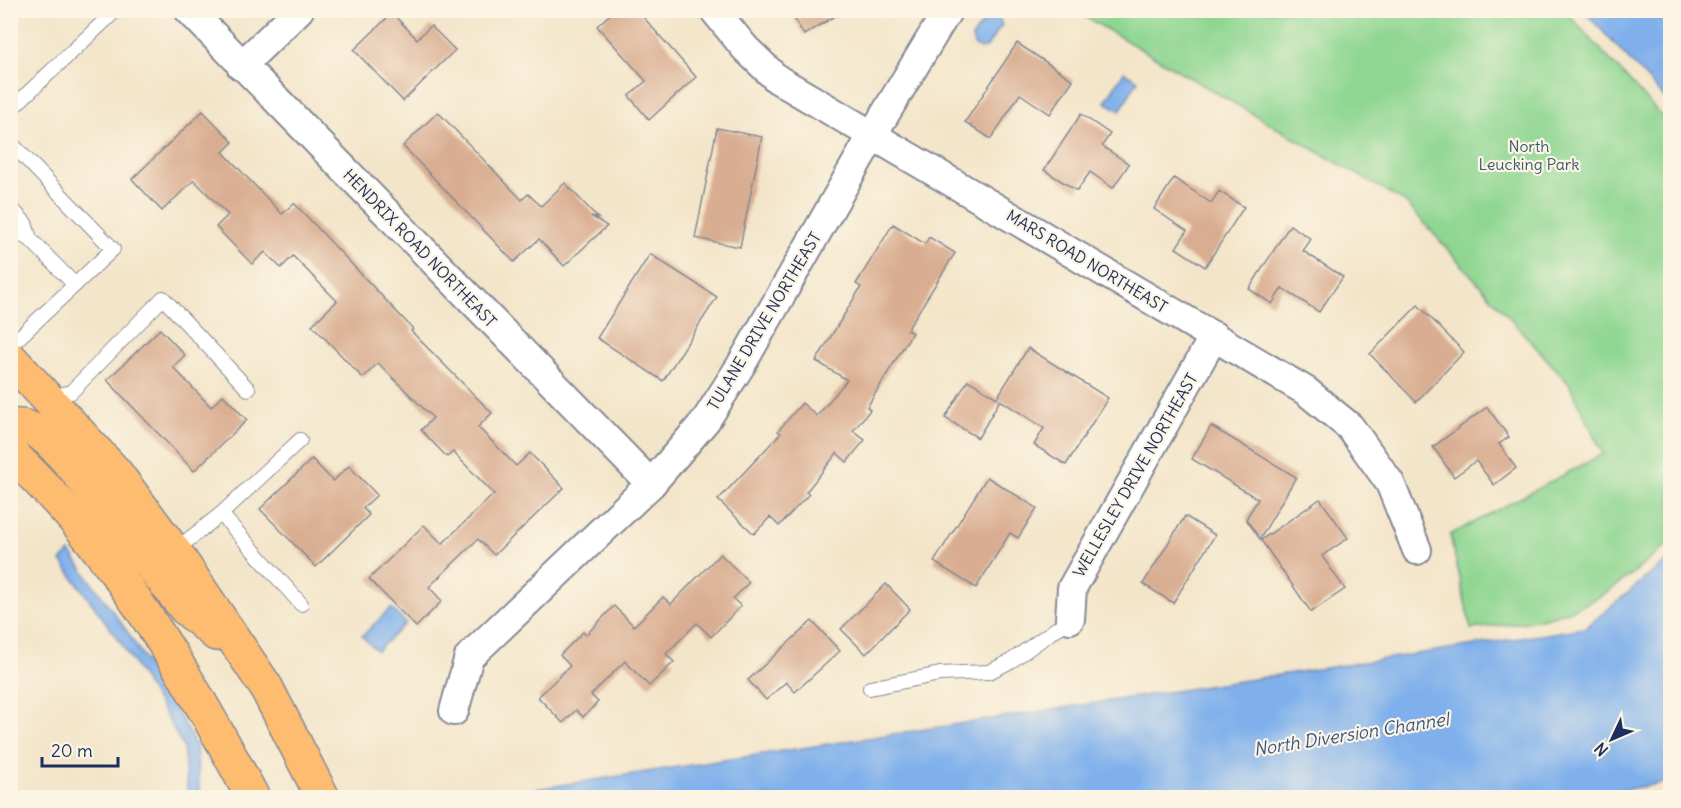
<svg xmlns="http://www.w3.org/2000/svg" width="1681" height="808" font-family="Delius,sans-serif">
  <rect width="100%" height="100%" fill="#fcf5e5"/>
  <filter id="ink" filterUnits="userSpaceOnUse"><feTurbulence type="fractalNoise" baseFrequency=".0167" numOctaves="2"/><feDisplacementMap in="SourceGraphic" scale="12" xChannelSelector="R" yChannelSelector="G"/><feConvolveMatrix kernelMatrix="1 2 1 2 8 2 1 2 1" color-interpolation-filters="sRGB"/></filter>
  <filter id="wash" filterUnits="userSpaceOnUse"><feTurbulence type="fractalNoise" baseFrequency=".008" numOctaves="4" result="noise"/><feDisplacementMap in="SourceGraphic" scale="24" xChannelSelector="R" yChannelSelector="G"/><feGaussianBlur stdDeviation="1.35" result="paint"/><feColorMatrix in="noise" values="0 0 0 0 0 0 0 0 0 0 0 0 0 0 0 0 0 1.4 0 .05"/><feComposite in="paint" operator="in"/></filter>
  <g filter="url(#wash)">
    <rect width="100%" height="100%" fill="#f3e5c9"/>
    <path fill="#8ed691" stroke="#548278" stroke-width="1.5" d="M1075,11H1565L1670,125V542C1639,569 1603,601 1562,613C1533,623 1501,625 1471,629L1450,535L1603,454L1569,384L1405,202Z"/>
    <g fill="#7fb0eb" stroke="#4d70a4" stroke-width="1.5">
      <polygon points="1584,11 1670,11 1670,104"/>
      <polygon points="988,15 998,16 1002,25 986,48 980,49 974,45 972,38"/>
      <polygon points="1124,72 1138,80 1120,111 1105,102"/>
      <polygon points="70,552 127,631 179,715 196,746 200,797 188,797 183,747 168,719 121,643 61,561"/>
      <polygon points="1670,558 1670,782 1573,798 483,797 1585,628"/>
      <polygon points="391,608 406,623 377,651 362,636"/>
    </g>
    <g id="blocks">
      <g fill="#d9ad91">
        <polygon points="615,10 637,10 696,77 649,120 629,96 646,81 597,26"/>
        <polygon points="789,10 845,10 804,35"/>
        <polygon points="392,13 417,39 431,26 455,50 403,101 354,50"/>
        <polygon points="1017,43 1073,80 1050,114 1020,94 991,139 965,122"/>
        <polygon points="203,111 233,142 223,152 282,214 294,203 413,329 411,331 492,413 478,427 516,466 530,453 564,488 494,555 478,539 429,587 442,601 416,627 369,579 424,525 442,544 494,494 453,452 447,457 421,430 433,418 378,363 363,378 312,325 337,301 293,256 281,268 265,252 252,264 216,227 228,215 194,180 162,211 132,179"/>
        <polygon points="438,112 522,200 528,194 541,206 565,183 598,218 591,216 607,226 564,266 539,239 514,262 403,146"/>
        <polygon points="1081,114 1110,134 1102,146 1129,164 1113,188 1090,172 1077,191 1044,170"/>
        <polygon points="717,128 762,137 740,247 695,238"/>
        <polygon points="1174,178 1211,203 1219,191 1244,207 1205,267 1176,248 1187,231 1154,209"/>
        <polygon points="893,224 925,244 929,237 955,253 907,330 912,333 867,407 870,410 853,431 865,440 847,462 837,453 806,492 809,494 779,526 770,517 754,534 718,500 781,433 778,431 802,403 817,416 847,380 816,361 861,287 856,284"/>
        <polygon points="1290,225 1311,239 1303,251 1343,277 1319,312 1282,288 1272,304 1249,289"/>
        <polygon points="650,254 717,297 663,381 597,338"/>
        <polygon points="1418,305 1464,352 1416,402 1370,354"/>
        <polygon points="160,329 185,355 173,367 211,407 223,395 247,420 194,471 107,380"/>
        <polygon points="1028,348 1108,398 1066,465 1034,445 1044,428 1000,400 978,438 945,418 968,380 997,398"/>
        <polygon points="1487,407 1509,437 1499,444 1516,468 1494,485 1476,461 1454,477 1433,447"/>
        <polygon points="1211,426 1296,477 1260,539 1246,519 1258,499 1192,459"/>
        <polygon points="312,459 333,481 349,466 377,495 363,508 369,515 316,567 260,509"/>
        <polygon points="987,477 1037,508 1018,538 1010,533 976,588 934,562"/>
        <polygon points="1320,499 1348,538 1322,556 1345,589 1311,612 1261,540"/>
        <polygon points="1185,516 1215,535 1173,603 1143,584"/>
        <polygon points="720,554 749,582 733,599 741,606 711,637 697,623 666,654 674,662 649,686 625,661 591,695 598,702 583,717 576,710 563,723 538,697 570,666 560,655 583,632 586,635 614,606 634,626 663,597 671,604"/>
        <polygon points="886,584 910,609 866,654 841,629"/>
        <polygon points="812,621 840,651 795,692 786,682 766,700 748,680"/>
      </g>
    </g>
  </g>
  <g filter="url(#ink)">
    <use href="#blocks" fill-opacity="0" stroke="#878a94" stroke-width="1.5"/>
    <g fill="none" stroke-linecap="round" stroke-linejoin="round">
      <g stroke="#878a94" stroke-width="16">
        <g id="lane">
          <polyline points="10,110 113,13 120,10"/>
          <polyline points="10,142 113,249 10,346"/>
          <polyline points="10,207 25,223 30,239"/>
          <polyline points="10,230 30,239 75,285"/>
          <polyline points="49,398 71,392 163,298 248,389"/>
          <polyline points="221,514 300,440"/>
          <polyline points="174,551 221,514 301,604"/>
          <polyline points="870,688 940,674 989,672 1011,661 1070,619"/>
        </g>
      </g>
      <g stroke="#878a94" stroke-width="32">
        <g id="street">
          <polyline points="189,10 651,484"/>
          <polyline points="714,10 745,48 777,79 1306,391 1350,427 1390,483 1417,550"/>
          <polyline points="241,66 299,10"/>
          <polyline points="1070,619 1072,588 1214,336"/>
          <polyline points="454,711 469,657 651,484 706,420 741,365 873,134 948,10"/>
        </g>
      </g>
      <g stroke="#878a94" stroke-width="36">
        <g id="primary">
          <polyline points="10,358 116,473 177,555 266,687 323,798"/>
          <path d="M10,427C36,419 60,453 75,469L185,608L216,634"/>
          <path d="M10,452C34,476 58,500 79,525C148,609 202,702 253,798"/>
        </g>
      </g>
      <use href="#lane" stroke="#fff" stroke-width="14"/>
      <use href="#street" stroke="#fff" stroke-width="28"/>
      <use href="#primary" stroke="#fdbc70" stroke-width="33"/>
    </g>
  </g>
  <g text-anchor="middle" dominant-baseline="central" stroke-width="4.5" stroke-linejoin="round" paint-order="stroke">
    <g font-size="16" fill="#38596b" stroke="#fcf5e5">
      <text x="1529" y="146">North<tspan x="1529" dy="18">Leucking Park</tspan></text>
    </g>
    <g font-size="16" fill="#1b2f5e" stroke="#fcf5e5">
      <text transform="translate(420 248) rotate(46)">HENDRIX ROAD NORTHEAST</text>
      <text transform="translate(1087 261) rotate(31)">MARS ROAD NORTHEAST</text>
      <text transform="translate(764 321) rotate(-59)">TULANE DRIVE NORTHEAST</text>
      <text transform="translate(1135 475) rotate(-60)">WELLESLEY DRIVE NORTHEAST</text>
    </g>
    <g font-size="18" font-style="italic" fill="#395688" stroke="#fcf5e5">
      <text transform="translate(1351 734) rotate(-9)">North Diversion Channel</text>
    </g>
  </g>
  <rect width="1681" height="808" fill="none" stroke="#fcf5e5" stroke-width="36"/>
  <g transform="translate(1612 739) rotate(226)" stroke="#fcf5e5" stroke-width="4.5" paint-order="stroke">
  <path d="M0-4.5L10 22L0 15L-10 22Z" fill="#1b2f5e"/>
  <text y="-9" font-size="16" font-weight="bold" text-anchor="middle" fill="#1b2f5e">N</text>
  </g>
  <path d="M42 757v9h76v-9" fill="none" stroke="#1b2f5e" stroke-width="3"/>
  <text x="51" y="757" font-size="18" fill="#1b2f5e" stroke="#fcf5e5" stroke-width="4.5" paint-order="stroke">20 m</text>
</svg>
